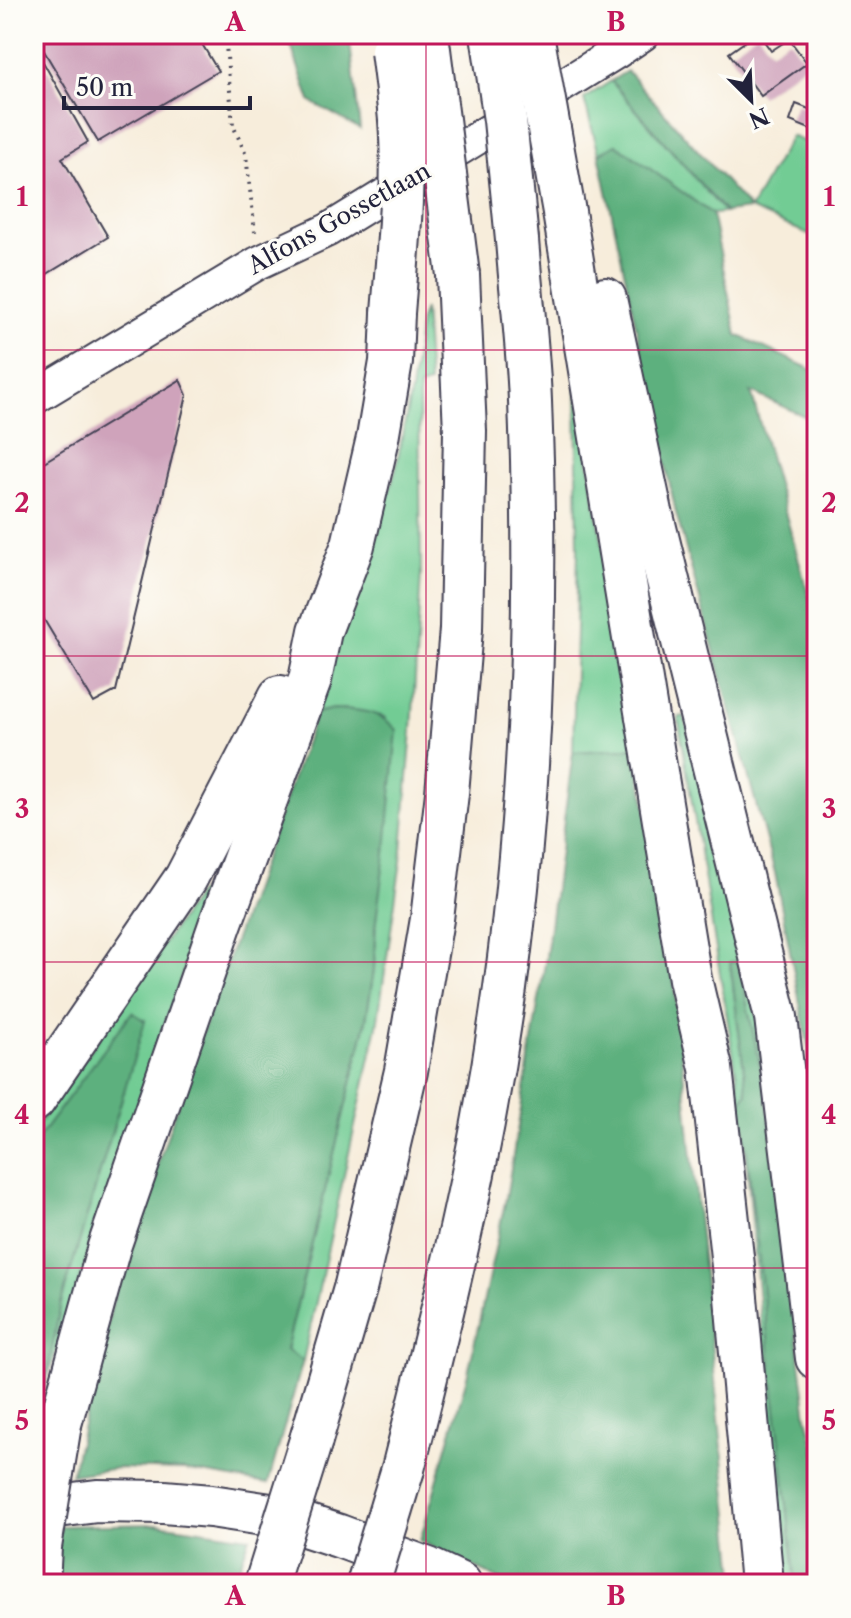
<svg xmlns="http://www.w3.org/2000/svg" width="851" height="1618" font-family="'Libre Caslon Text',serif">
  <rect width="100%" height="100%" fill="#fdfcf7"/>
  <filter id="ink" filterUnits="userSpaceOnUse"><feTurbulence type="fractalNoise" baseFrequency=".0125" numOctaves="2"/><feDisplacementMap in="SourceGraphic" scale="16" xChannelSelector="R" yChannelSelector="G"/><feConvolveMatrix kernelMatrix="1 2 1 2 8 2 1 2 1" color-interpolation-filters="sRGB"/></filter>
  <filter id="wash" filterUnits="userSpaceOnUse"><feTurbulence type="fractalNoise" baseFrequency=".006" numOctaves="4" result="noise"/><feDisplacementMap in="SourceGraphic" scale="32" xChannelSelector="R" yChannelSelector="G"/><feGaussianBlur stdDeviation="1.8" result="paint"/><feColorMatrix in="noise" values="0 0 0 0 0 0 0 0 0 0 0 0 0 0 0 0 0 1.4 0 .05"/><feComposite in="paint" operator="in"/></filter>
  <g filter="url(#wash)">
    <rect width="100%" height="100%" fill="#f7eddb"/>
    <g fill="#72cc94" stroke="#4a7768" stroke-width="2">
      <polygon points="611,81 725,213 712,214 616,144 599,154 584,99"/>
      <polygon points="791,136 817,147 817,238 750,209"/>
      <path d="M424,309L429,384L419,387L421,574L412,730L401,861L377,1026L303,1361L286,1350L365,1026L374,970L385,717C361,710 341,706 316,713L338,646L368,568L396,468L411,391L420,320Z"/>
      <polygon points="576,384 636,748 573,752 578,549"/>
      <polygon points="684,716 757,1017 767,1098 730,963 747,1093 741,1102 796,1584 785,1584 741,1102 678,717"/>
      <polygon points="203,892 210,896 161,1034 44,1388 61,1303 145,1020 132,1013 34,1144 34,1129 62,1092 198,893"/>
    </g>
    <g fill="#5db07e" stroke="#40695c" stroke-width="2">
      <polygon points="287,34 349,34 360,129 310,101"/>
      <polygon points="627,71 750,209 725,212 611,81"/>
      <polygon points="616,144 712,214 737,335 817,372 817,422 751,392 817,625 817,1123 810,1056 775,873 676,513 599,154"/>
      <path d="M333,709C360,710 377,709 397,730L387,839L375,928L374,969L365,1026L286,1350L303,1361L268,1484L184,1470L118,1468L71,1475L116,1288L209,1012L316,713Z"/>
      <polygon points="636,748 672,963 736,1584 509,1584 420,1541 468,1373 506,1198 546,957 573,752"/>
      <polygon points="738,961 767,1098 807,1417 817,1458 817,1584 796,1584 741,1102 747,1093 730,962"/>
      <polygon points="132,1012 145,1021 61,1303 34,1439 34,1144"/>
      <polygon points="158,1524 250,1537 234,1584 52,1584 60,1526"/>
    </g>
    <g id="blocks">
      <g fill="#cfa3bb">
        <polygon points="34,34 196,34 218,71 98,142"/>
        <polygon points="756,34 759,34 771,51 789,39 807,63 761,96 729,53"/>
        <polygon points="42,60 88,142 62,158 108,237 34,282 34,64"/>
        <polygon points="796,104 817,112 817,132 790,121"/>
        <polygon points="180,380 187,395 116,691 94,703 34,603 34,468"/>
      </g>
    </g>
  </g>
  <g filter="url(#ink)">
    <use href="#blocks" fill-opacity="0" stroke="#424053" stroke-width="2"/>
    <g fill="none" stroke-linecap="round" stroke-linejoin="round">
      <g stroke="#424053" stroke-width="36">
        <polyline id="secondary" points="34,398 258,263 328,230 615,53 643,34"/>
      </g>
      <g stroke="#424053" stroke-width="46">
        <g id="highway">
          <polyline points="564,212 690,979 711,1068 734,1275 762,1584"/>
          <polyline points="605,299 651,512 776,1017 817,1358"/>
          <polyline points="34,1100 186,878 280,697"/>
          <polyline points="60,1424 109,1247 220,925 310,680 320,631 353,545 378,438 391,362 393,313"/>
          <polyline points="311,1440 356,1285 406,1071 432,919 447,793 461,629 465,431 458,275"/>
          <path d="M403,1469C432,1354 461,1239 483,1123C528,886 540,642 530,401C528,348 521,293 517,240"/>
          <polyline points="34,1509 97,1501 164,1502 211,1506 277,1516 339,1536 428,1569 460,1584"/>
        </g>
      </g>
      <polyline stroke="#424053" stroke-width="4" stroke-dasharray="2 6" stroke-linecap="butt" points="225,34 233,125 246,155 255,232"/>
      <use href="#secondary" stroke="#fff" stroke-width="32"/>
      <use href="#highway" stroke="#fff" stroke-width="42"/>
      <g stroke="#424053" stroke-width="46" stroke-linecap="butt">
        <g id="highway-bridge">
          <polyline points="427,34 458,275"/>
          <polyline points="492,34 505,120 517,240"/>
          <polyline points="532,34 564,212"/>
          <path d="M392,51C395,74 398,97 400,120C405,184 398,249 393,313"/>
          <polyline points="38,1584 40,1547 60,1424"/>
          <polyline points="266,1584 311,1440"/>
          <polyline points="368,1584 403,1469"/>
        </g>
      </g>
      <use href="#highway-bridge" stroke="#fff" stroke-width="42"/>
    </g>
  </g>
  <path fill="none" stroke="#c2185b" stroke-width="2" stroke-opacity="0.55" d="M426,34V1584M34,350H817M34,656H817M34,962H817M34,1268H817"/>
  <g text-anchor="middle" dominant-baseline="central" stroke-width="6" stroke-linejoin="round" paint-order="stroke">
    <g font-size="24" fill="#22223b" stroke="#fdfcf7">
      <text transform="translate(339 218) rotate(-29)">Alfons Gossetlaan</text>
    </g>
  </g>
  <rect width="851" height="1618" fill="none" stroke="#fdfcf7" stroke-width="88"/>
  <g transform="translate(751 100) rotate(156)" stroke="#fdfcf7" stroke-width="6" paint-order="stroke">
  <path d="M0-6L14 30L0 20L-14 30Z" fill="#22223b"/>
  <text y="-12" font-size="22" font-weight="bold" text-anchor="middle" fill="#22223b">N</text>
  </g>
  <path d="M64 96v12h186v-12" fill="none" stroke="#22223b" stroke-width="4"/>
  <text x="76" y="96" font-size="24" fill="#22223b" stroke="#fdfcf7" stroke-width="6" paint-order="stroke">50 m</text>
  <rect x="44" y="44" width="763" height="1530" fill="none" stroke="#c2185b" stroke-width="3"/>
  <g font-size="26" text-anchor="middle" font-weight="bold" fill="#c2185b">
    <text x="235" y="31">A</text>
    <text x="616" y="31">B</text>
    <text x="22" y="206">1</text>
    <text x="829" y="206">1</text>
    <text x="22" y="512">2</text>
    <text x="829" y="512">2</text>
    <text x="22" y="818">3</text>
    <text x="829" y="818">3</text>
    <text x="22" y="1124">4</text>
    <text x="829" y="1124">4</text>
    <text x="22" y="1430">5</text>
    <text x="829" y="1430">5</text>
    <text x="235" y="1605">A</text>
    <text x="616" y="1605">B</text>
  </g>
</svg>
